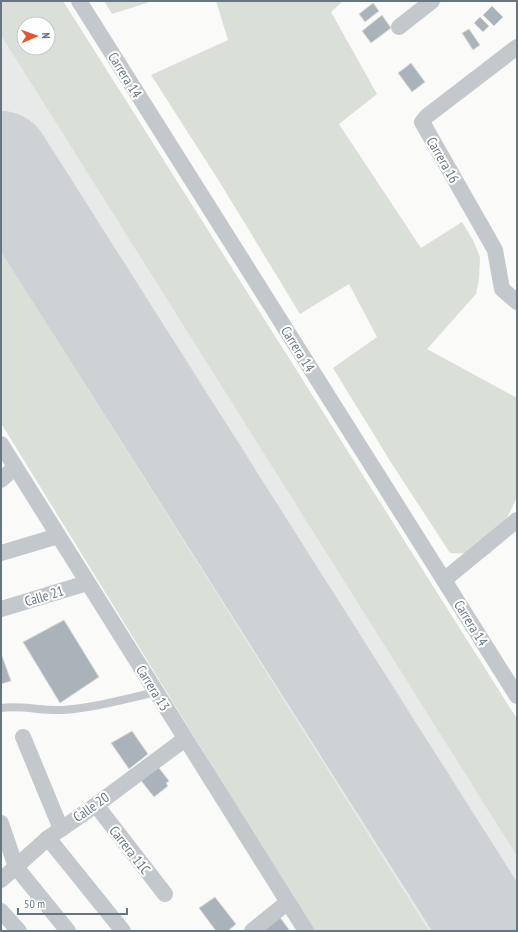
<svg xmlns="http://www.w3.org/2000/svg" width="518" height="932" font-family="'PT Sans Narrow',sans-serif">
  <rect width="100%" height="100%" fill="#fafaf8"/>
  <path fill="#e8e9e9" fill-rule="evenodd" d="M1,1H63L517,719V931H314L1,423ZM24,24H48V48H24Z"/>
  <g fill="#dadfd7" fill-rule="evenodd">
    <path d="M1,1H63L517,719V856L1,35ZM24,24H48V48H24Z"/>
    <polygon points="104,1 153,1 112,14"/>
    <polygon points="216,1 343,1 331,12 377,94 339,124 421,248 462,222 473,240 480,257 479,279 476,294 427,349 517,398 517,497 490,554 450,553 392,464 333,368 377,337 349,284 300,314 219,181 151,75 228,40"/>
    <polygon points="1,251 429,931 314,931 1,423"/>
  </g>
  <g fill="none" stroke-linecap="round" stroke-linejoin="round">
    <polyline stroke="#ced2d4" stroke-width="98" points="1,160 490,931"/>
  </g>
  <g fill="#aab3b9" stroke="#dcdcda">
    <polygon points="373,3 379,11 365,22 359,14"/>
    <polygon points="492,6 503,17 494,26 483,15"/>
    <polygon points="382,15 391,28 371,43 362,31"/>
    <polygon points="480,17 489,26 483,32 474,23"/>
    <polygon points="469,29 480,45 473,50 462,33"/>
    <polygon points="411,63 425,82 412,92 398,73"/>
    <polygon points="64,620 99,677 60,703 23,642"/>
    <polygon points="1,653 11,681 1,684"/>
    <polygon points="132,731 148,754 129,769 111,743"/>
    <polygon points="156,764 169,781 166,783 168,786 154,797 139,778"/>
    <polygon points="215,897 236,924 228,931 216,931 199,908"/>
    <polygon points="279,916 290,931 259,931"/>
  </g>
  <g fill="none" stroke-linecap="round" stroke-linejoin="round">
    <path stroke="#c3c8cc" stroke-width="8" d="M1,708C22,705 42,711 62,710C94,708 125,699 156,692"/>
    <g stroke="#c3c8cc" stroke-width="16">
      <polyline points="79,1 517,696"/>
      <polyline points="399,27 432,1"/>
      <polyline points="517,47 427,116 422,122 495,250 502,289 517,302"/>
      <polyline points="1,444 306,931"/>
      <polyline points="1,480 15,467"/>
      <polyline points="1,553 58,536"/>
      <polyline points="444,580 517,520"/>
      <polyline points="1,609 87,583"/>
      <polyline points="23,737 61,829"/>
      <polyline points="96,805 165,894"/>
      <polyline points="1,823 16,867 68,931"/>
      <polyline points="48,838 123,931"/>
      <polyline points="1,880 48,838 96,805 185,739"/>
      <polyline points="1,911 19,931"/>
      <polyline points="252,931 288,902"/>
    </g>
  </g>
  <g text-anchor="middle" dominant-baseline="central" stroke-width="4" stroke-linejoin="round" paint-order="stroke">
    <g font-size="14" fill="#657683" stroke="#fff">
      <text transform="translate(125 75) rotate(58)">Carrera 14</text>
      <text transform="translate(443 160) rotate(60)">Carrera 16</text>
      <text transform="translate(298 349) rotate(58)">Carrera 14</text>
      <text transform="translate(44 596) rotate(-17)">Calle 21</text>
      <text transform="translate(471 623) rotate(58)">Carrera 14</text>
      <text transform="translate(153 688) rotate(58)">Carrera 13</text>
      <text transform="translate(91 807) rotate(-35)">Calle 20</text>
      <text transform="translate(130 850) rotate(52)">Carrera 11C</text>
    </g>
  </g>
  <rect width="518" height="932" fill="none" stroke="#657683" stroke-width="4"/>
  <g transform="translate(36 36) rotate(88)"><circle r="19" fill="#ffffff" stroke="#c1c8cd"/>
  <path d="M0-3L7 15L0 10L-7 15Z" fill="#e4572e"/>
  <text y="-6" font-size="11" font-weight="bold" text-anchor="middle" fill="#657683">N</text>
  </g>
  <path d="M18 908v6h109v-6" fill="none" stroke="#657683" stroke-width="2"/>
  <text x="24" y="908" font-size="12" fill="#657683" stroke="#ffffff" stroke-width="3" paint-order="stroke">50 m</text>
</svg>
